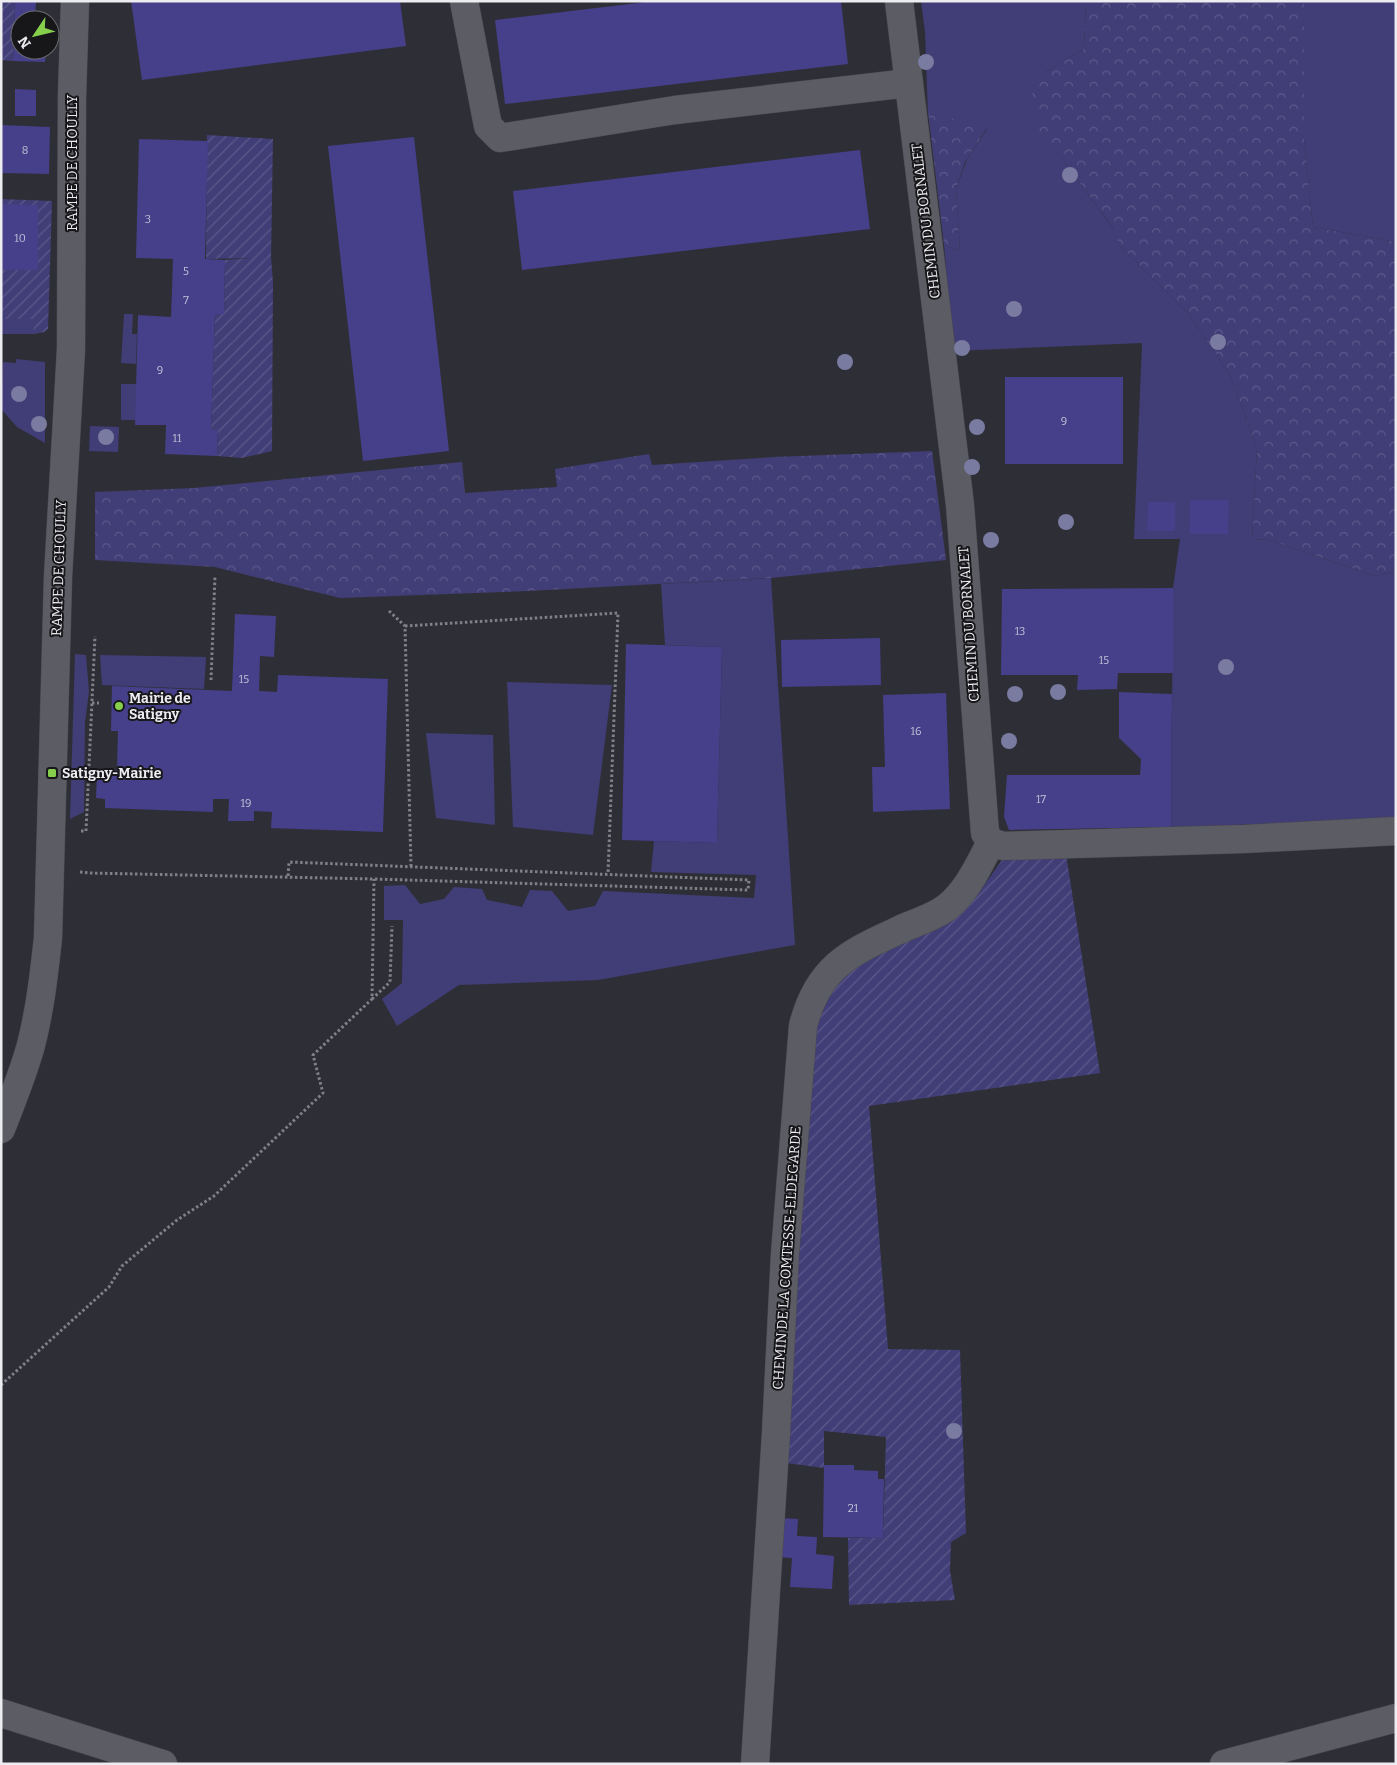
<svg xmlns="http://www.w3.org/2000/svg" width="1397" height="1765" font-family="Bitter,serif">
  <defs>
    <pattern id="forest-crowns" width="20" height="18" patternUnits="userSpaceOnUse" patternTransform="scale(1.25)"><rect width="20" height="18" fill="#413d77"/><path d="M2 6a3 3 0 1 1 6 0M12 15a3 3 0 1 1 6 0" fill="none" stroke="#5d598b"/></pattern>
    <pattern id="garden-furrows" width="10" height="10" patternUnits="userSpaceOnUse" patternTransform="scale(1.25)"><rect width="10" height="10" fill="#413d77"/><path d="M-1 1l2-2M0 10L10 0M9 11l2-2" fill="none" stroke="#5d598b"/></pattern>
  </defs>
  <rect width="100%" height="100%" fill="#2e2f36"/>
  <g fill="#413d77">
    <polygon points="921,1 1086,1 1084,49 1044,73 1040,132 1065,163 1115,231 1120,246 1187,312 1230,375 1257,448 1252,540 1267,539 1375,576 1396,571 1396,820 1171,827 1173,588 1180,539 1134,539 1142,343 953,351 944,245 960,250 956,189 967,159 987,129 928,115 925,32"/>
    <polygon points="1304,1 1396,1 1396,242 1313,227 1304,139"/>
    <polygon points="124,314 133,314 132,334 137,334 136,364 121,363"/>
    <rect x="1" y="319" width="33" height="15"/>
    <polygon points="16,359 45,362 45,443 17,427 1,409 3,362 16,363"/>
    <polygon points="121,384 136,384 137,420 121,420"/>
    <polygon points="90,426 119,427 118,452 89,451"/>
    <polygon points="771,578 795,945 598,980 459,985 397,1026 382,999 402,983 403,920 384,920 384,886 405,885 420,904 444,899 454,887 482,889 487,900 522,907 530,890 552,891 568,911 595,906 603,891 754,898 756,875 651,872 654,841 717,843 722,647 665,645 661,584"/>
    <polygon points="75,654 86,655 89,692 85,722 84,812 70,819"/>
    <polygon points="100,655 206,657 204,689 102,685"/>
    <polygon points="507,682 612,685 593,835 513,827"/>
    <polygon points="426,733 493,735 495,825 436,818"/>
  </g>
  <g fill="url(#forest-crowns)">
    <polygon points="1086,1 1304,1 1304,139 1313,227 1396,242 1396,571 1375,576 1267,539 1252,540 1257,448 1230,375 1187,312 1120,246 1113,228 1065,163 1040,133 1030,98 1044,73 1084,49"/>
    <polygon points="928,112 987,128 965,162 956,189 960,250 944,245"/>
    <polygon points="932,451 946,560 771,578 528,591 340,598 215,567 95,560 95,492 194,488 462,462 465,493 557,487 555,469 649,454 652,465 774,457"/>
  </g>
  <g fill="url(#garden-furrows)">
    <polygon points="1,1 15,1 13,61 1,60"/>
    <polygon points="207,135 273,139 271,257 273,283 272,451 242,458 217,456 218,431 211,430 215,314 224,314 225,260 251,258 206,259"/>
    <polygon points="1,199 52,201 48,329 44,332 34,334 33,319 1,319"/>
    <polygon points="1007,853 1066,854 1100,1073 869,1106 888,1349 960,1350 966,1533 951,1542 950,1571 955,1600 849,1605 848,1538 883,1538 886,1437 824,1431 824,1468 779,1462 805,1091 822,998 866,956 950,920 980,891"/>
  </g>
  <g fill="#463f89">
    <polygon points="15,1 36,1 35,20 20,20 20,50 46,50 45,62 13,61"/>
    <polygon points="131,1 400,1 406,46 142,80"/>
    <polygon points="655,1 841,1 848,64 505,104 495,20"/>
    <polygon points="15,89 36,90 36,116 15,116"/>
    <polygon points="1,125 50,127 49,174 1,173"/>
    <polygon points="414,137 449,451 363,461 328,146"/>
    <polygon points="139,139 208,141 205,259 225,260 225,262 224,314 215,314 211,430 218,430 217,456 165,454 166,425 135,425 138,315 171,317 173,259 136,258"/>
    <polygon points="860,150 870,229 522,270 513,191"/>
    <polygon points="1,204 38,205 38,270 1,270"/>
    <rect x="1005" y="377" width="118" height="87"/>
    <polygon points="1190,500 1229,500 1228,534 1190,534"/>
    <polygon points="1148,502 1175,502 1175,531 1147,531"/>
    <polygon points="1173,588 1173,673 1118,673 1117,689 1077,690 1078,675 1001,675 1002,589"/>
    <polygon points="235,614 276,616 274,657 260,656 259,691 277,692 278,675 388,679 383,832 271,828 272,812 254,811 254,821 228,821 229,799 213,799 213,812 105,808 105,799 96,798 97,774 106,774 106,770 117,770 118,731 111,731 112,686 232,691"/>
    <polygon points="880,638 881,685 782,687 781,640"/>
    <polygon points="626,644 722,647 717,843 622,840"/>
    <polygon points="1119,692 1172,694 1171,827 1009,830 1004,817 1007,775 1140,775 1141,759 1119,738"/>
    <polygon points="946,693 950,809 873,812 872,767 885,767 883,695"/>
    <polygon points="824,1465 854,1465 854,1470 878,1471 878,1479 884,1479 883,1538 823,1537"/>
    <polygon points="778,1518 798,1519 797,1536 817,1537 816,1554 834,1556 832,1589 790,1587 792,1558 776,1557"/>
  </g>
  <g fill="none" stroke-linecap="round" stroke-linejoin="round">
    <g stroke="#4a4a50" stroke-width="29">
      <g id="minor">
        <polyline points="464,1 488,126 500,138 675,110 909,83"/>
        <polyline points="899,1 960,505 985,833 991,842 1003,846 1244,839 1396,831"/>
        <path d="M1,1129C12,1101 23,1074 31,1045C40,1010 44,974 48,938L58,577L71,349L72,97L75,1"/>
        <polyline points="1,1713 163,1764"/>
        <path d="M755,1764L776,1433L785,1254L803,1026C819,963 854,951 908,926C921,921 935,916 946,908C967,892 979,865 991,842"/>
        <polyline points="1224,1764 1396,1718"/>
      </g>
    </g>
    <g stroke="#808087" stroke-width="3" stroke-dasharray="2.5 2.5" stroke-linecap="butt">
      <polyline points="389,611 405,626 411,867"/>
      <polyline points="405,626 618,613 608,874"/>
      <polyline points="211,680 215,576"/>
      <polyline points="92,703 99,703"/>
      <polyline points="81,831 86,831 95,636"/>
      <polyline points="80,872 89,873 374,879 748,890 749,880 289,862 288,877"/>
      <polyline points="372,999 390,982 392,926"/>
      <polyline points="1,1385 109,1287 122,1266 177,1220 214,1196 323,1093 313,1055 372,999 374,879"/>
    </g>
    <use href="#minor" stroke="#5c5c64" stroke-width="28"/>
  </g>
  <g fill="#7a7ba1">
    <circle cx="926" cy="62" r="8"/>
    <circle cx="1070" cy="175" r="8"/>
    <circle cx="1014" cy="309" r="8"/>
    <circle cx="1218" cy="342" r="8"/>
    <circle cx="962" cy="348" r="8"/>
    <circle cx="845" cy="362" r="8"/>
    <circle cx="19" cy="394" r="8"/>
    <circle cx="39" cy="424" r="8"/>
    <circle cx="977" cy="427" r="8"/>
    <circle cx="106" cy="437" r="8"/>
    <circle cx="972" cy="467" r="8"/>
    <circle cx="1066" cy="522" r="8"/>
    <circle cx="991" cy="540" r="8"/>
    <circle cx="1226" cy="667" r="8"/>
    <circle cx="1058" cy="692" r="8"/>
    <circle cx="1015" cy="694" r="8"/>
    <circle cx="1009" cy="741" r="8"/>
    <circle cx="954" cy="1431" r="8"/>
  </g>
  <g fill="#85cf4d" stroke="#17171a" stroke-width="2">
    <circle cx="119" cy="706" r="5"/>
    <rect x="47" y="768" width="10" height="10" rx="2.5"/>
  </g>
  <g text-anchor="middle" dominant-baseline="central" stroke-width="4" stroke-linejoin="round" paint-order="stroke">
    <g font-size="11" fill="#c2c1d7">
      <text x="25" y="150">8</text>
      <text x="148" y="219">3</text>
      <text x="20" y="238">10</text>
      <text x="186" y="271">5</text>
      <text x="186" y="300">7</text>
      <text x="160" y="370">9</text>
      <text x="1064" y="421">9</text>
      <text x="177" y="438">11</text>
      <text x="1020" y="631">13</text>
      <text x="1104" y="660">15</text>
      <text x="244" y="679">15</text>
      <text x="916" y="731">16</text>
      <text x="1041" y="799">17</text>
      <text x="246" y="803">19</text>
      <text x="853" y="1508">21</text>
    </g>
    <g font-size="14" fill="#ececf1" stroke="#17171a">
      <text transform="translate(72 163) rotate(-90)">RAMPE DE CHOULLY</text>
      <text transform="translate(926 221) rotate(-97)">CHEMIN DU BORNALET</text>
      <text transform="translate(59 568) rotate(-88)">RAMPE DE CHOULLY</text>
      <text transform="translate(969 624) rotate(-94)">CHEMIN DU BORNALET</text>
      <text transform="translate(787 1258) rotate(-86)">CHEMIN DE LA COMTESSE-ELDEGARDE</text>
    </g>
    <g font-size="14" font-weight="bold" fill="#ececf1" stroke="#17171a" text-anchor="start">
      <text x="129" y="698">Mairie de<tspan x="129" dy="16">Satigny</tspan></text>
      <text x="62" y="773">Satigny-Mairie</text>
    </g>
  </g>
  <rect width="1397" height="1765" fill="none" stroke="#ececf1" stroke-width="5"/>
  <g transform="translate(35 35) rotate(235)"><circle r="24" fill="#17171a" stroke="#6c6c70"/>
  <path d="M0-4L9 19L0 12L-9 19Z" fill="#85cf4d"/>
  <text y="-8" font-size="14" font-weight="bold" text-anchor="middle" fill="#ececf1">N</text>
  </g>
</svg>
